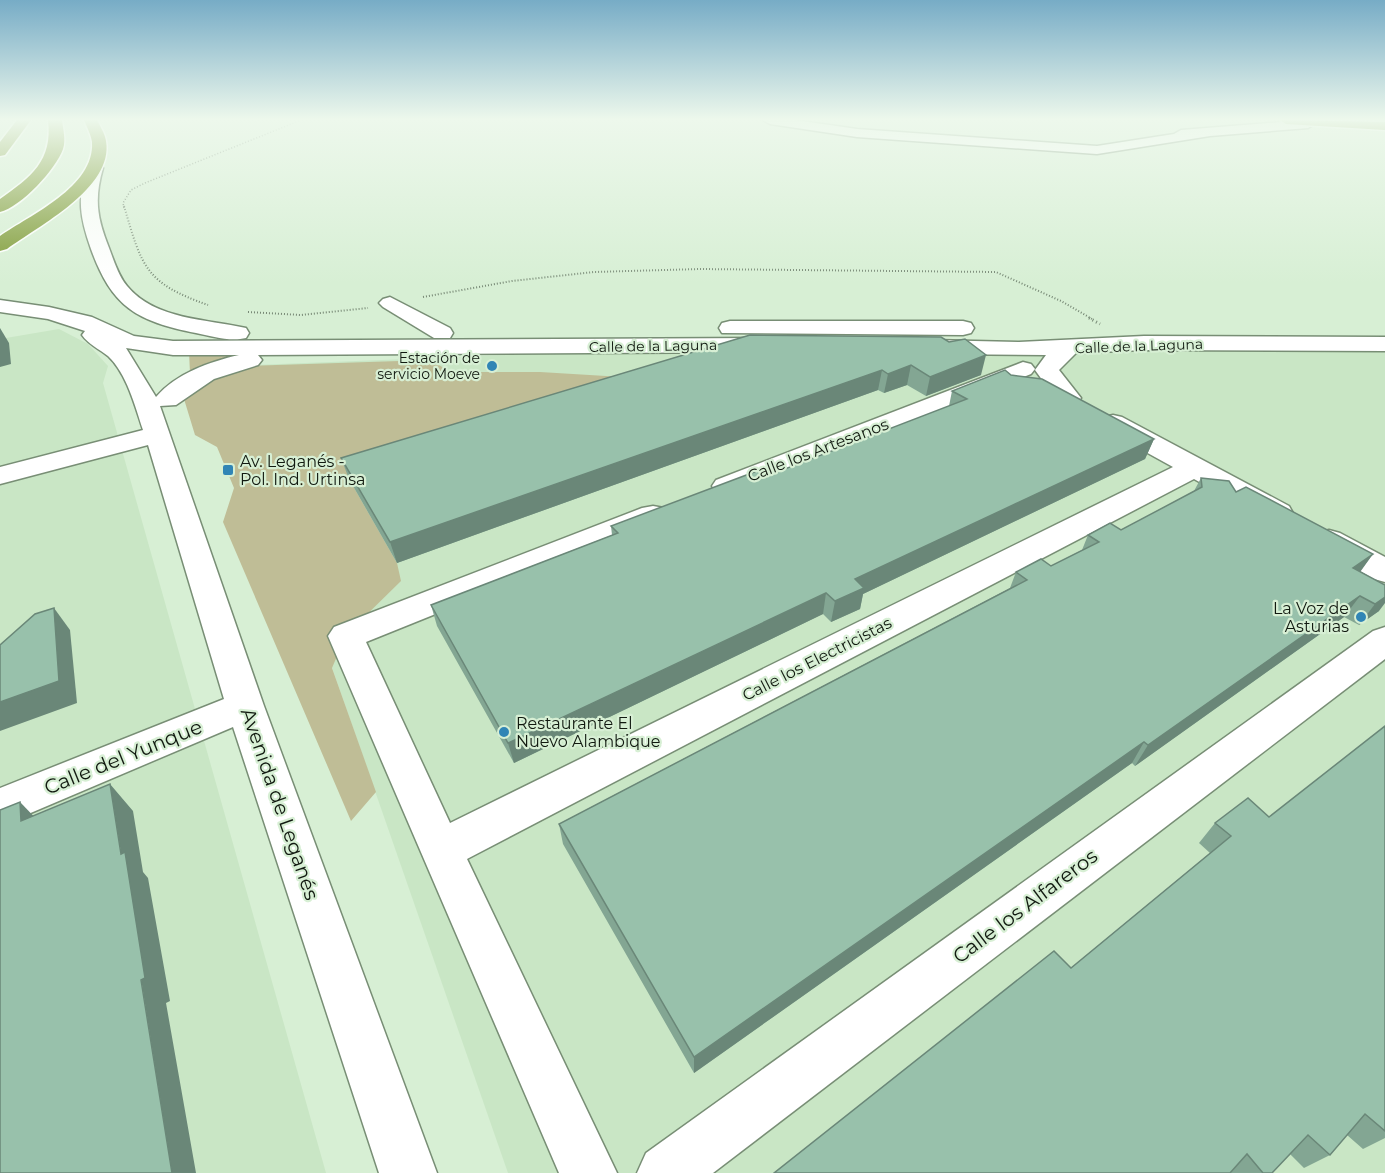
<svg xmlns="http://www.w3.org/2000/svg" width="1385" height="1173" font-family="Montserrat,sans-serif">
  <rect width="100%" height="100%" fill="#d7efd4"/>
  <g fill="#c9e6c5">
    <polygon points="59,329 88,344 108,366 103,383 326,1173 0,1173 0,339"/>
    <polygon points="742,346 1385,351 1385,1173 508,1173 227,366"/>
  </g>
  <g fill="#bfbd96">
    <polygon points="189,352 254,353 214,362 190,373"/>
    <polygon points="430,360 451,372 540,372 639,378 349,479 397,563 401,581 346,635 332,668 376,792 351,821 223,522 234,488 217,447 195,435 184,399 203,380 245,366"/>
  </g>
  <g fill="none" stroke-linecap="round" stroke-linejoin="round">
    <g stroke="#788e75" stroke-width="3">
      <g id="minor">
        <polygon points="763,120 795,120 857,129 1097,146 1174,134 1181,130 1308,120 1315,124 1308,128 1210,136 1097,154 857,137 770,124"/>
        <path d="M95,163L103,168C94,199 97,218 109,248C114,261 118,275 127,286C155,320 207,319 246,328L249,333L246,338C230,342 211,336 196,333C136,321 112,307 91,249C80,218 77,199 87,168Z"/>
        <polygon points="390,297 450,328 453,333 450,338 434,338 383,307 379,303 383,299"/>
        <path d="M0,300L49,307L92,317L134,336L173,341L760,338L768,340L771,345L768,350L760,352L258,355L262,360L258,365L214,379L176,405L160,406L264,706L437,1173H379L233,727L0,826V788L224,699L148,445L0,484V467L143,430C135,406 127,374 108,356C99,349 88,344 82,335L85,331L48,319L0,312ZM126,348L173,355H239C209,362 177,373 156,397Z"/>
        <polygon points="730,321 963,321 971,323 974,328 971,333 963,335 722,333 719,328 722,323"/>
        <polygon points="1144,336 1385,337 1385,351 1144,350 1076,353 1059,370 1081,398 1077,403 1068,406 1059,403 1035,370 1046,355 931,354 923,352 920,347 923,342 931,340 1019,342"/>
        <polygon points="1023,362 1031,364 1035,369 1031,374 736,492 726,495 716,492 712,486 716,480"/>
        <polygon points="1113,415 1122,417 1289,506 1293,513 1289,520 1278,522 1267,520 1194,479 467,859 617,1173 559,1173 328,636 334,627 642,508 653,506 664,508 668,515 664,522 366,642 450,823 1173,467 1104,429 1100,423 1104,417"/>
        <polygon points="1329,530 1340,533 1385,557 1385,582 1374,579 1318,547 1313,540 1318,533"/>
        <polygon points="1385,627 1385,659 713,1173 637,1173 646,1153 1373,631"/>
      </g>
    </g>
    <g stroke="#fff" stroke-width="3">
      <g id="highway">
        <polygon points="17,120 31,120 5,155 0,156 0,142"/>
        <path d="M48,120H62C63,129 66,140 63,149C56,169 21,207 0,212V199C31,177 53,161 48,120Z"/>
        <path d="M84,120H97C100,126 105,134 106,141C114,188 38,226 7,249L0,251V236C30,215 95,187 92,142C91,135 87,127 84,120Z"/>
        <polygon points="1280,120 1385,122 1385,130 1286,124"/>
      </g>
    </g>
    <polyline stroke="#778875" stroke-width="1.5" stroke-dasharray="1 2" stroke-linecap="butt" points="124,208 123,203 131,190 145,183 301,120"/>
    <g stroke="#778875" stroke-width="2" stroke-dasharray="1 2" stroke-linecap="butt">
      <path d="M124,206C142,267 145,283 208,305"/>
      <polyline points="423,297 512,281 594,272 700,269 996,272 1061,301 1092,319"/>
      <polyline points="248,312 301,315 368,308"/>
    </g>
    <polyline stroke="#778875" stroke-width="3" stroke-dasharray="1 3" stroke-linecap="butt" points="1089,318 1100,324"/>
    <use href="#minor" fill="#fff" fill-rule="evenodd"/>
    <use href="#highway" fill="#7c9831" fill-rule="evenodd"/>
  </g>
  <g fill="#83a693">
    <polygon points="750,335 981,375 926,396 907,385 884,393 878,390 397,563 349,479 341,458"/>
    <polygon points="1011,375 1154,439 1145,459 863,594 860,609 831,622 823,614 514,763 437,626 431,605 612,535 611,526 772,474 949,406 952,391"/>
    <polygon points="1201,478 1236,492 1373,554 1360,571 1379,611 1359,625 1344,617 1135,766 1132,763 694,1073 563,844 559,824 1010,588 1016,572 1051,566 1082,550 1088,535 1121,530 1194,491"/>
    <polygon points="1385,726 1385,1138 1363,1149 1347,1135 1330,1155 1304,1168 1290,1154 1272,1173 774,1173 1071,968 1210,853 1199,843 1215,823 1269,817"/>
  </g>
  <g fill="#6a8778">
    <polygon points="0,328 9,343 11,364 0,367"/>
    <polygon points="986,355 981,375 926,396 930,377"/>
    <polygon points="911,365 907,385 884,393 888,374"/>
    <polygon points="882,370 878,390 397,563 390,542"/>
    <polygon points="1154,439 1145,459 863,594 860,609 831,622 835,601 855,579"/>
    <polygon points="1373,554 1358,575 1353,568"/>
    <polygon points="826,593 823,614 514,763 508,743"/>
    <polygon points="1360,596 1344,617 1135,766 1148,745"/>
    <polygon points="1385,597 1385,603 1379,611 1359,625 1375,604"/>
    <polygon points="54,608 70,630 77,703 0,731 0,702"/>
    <polygon points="1144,742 1132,763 694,1073 694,1057"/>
    <polygon points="110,784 133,811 143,872 148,878 170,1001 166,1003 196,1173 172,1173"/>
    <polygon points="20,802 46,829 21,821"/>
  </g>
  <g fill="#98c1ab" stroke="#6a8778" stroke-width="1.5">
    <polygon points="750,335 941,337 949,342 965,339 986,355 930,377 911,365 888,374 882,370 390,542 341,458"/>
    <polygon points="1005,370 1011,375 1042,379 1154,439 855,579 864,588 835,601 826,593 508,743 431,605 618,533 611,526 765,468 772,474 967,399 952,391"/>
    <polygon points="1201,478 1229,481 1236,492 1246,487 1373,554 1353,568 1385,585 1385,597 1375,604 1360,596 1148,745 1144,742 694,1057 559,824 1027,580 1016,572 1041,559 1051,566 1099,542 1088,535 1110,523 1121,530 1202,487"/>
    <polygon points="54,608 59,681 0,702 0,645 35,614"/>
    <polygon points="1385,726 1385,1131 1365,1114 1330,1155 1308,1135 1272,1173 1263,1173 1247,1154 1230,1173 774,1173 1054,951 1071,968 1231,836 1215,823 1248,798 1269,817"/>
    <polygon points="110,784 121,854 125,852 145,978 141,980 172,1173 0,1173 0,810 20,802 21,821"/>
  </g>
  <linearGradient id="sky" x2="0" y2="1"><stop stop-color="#77acc6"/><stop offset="0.42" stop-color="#edf8ec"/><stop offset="1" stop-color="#edf8ec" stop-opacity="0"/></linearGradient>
  <rect width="1385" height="284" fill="url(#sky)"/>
  <g fill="#3085b5" stroke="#d7efd4" stroke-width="2">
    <circle cx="492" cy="366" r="6"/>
    <rect x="222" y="464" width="12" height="12" rx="3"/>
    <circle cx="1361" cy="617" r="6"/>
    <circle cx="504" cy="732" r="6"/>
  </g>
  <g text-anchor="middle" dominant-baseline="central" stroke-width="4.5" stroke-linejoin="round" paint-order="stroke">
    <g font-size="14" fill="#111910" stroke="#d7efd4">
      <text transform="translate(653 346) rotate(-1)">Calle de la Laguna</text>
      <text transform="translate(1139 346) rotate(-2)">Calle de la Laguna</text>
    </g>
    <g font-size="14" fill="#111910" stroke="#d7efd4" text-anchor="end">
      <text x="480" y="358">Estación de<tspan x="480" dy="16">servicio Moeve</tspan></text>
    </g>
    <g font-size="16" fill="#111910" stroke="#d7efd4">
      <text transform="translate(818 450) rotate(-21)">Calle los Artesanos</text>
      <text transform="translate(817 659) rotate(-27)">Calle los Electricistas</text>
    </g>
    <g font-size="16" fill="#111910" stroke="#d7efd4" text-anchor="start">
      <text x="240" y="461">Av. Leganés -<tspan x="240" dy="18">Pol. Ind. Urtinsa</tspan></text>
      <text x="1349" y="608" text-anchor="end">La Voz de<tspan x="1349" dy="18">Asturias</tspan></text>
      <text x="516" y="723">Restaurante El<tspan x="516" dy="18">Nuevo Alambique</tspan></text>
    </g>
    <g font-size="20" fill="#111910" stroke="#d7efd4">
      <text transform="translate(123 757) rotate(-22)">Calle del Yunque</text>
      <text transform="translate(280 804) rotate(71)">Avenida de Leganés</text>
      <text transform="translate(1025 906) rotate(-37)">Calle los Alfareros</text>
    </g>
  </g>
</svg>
